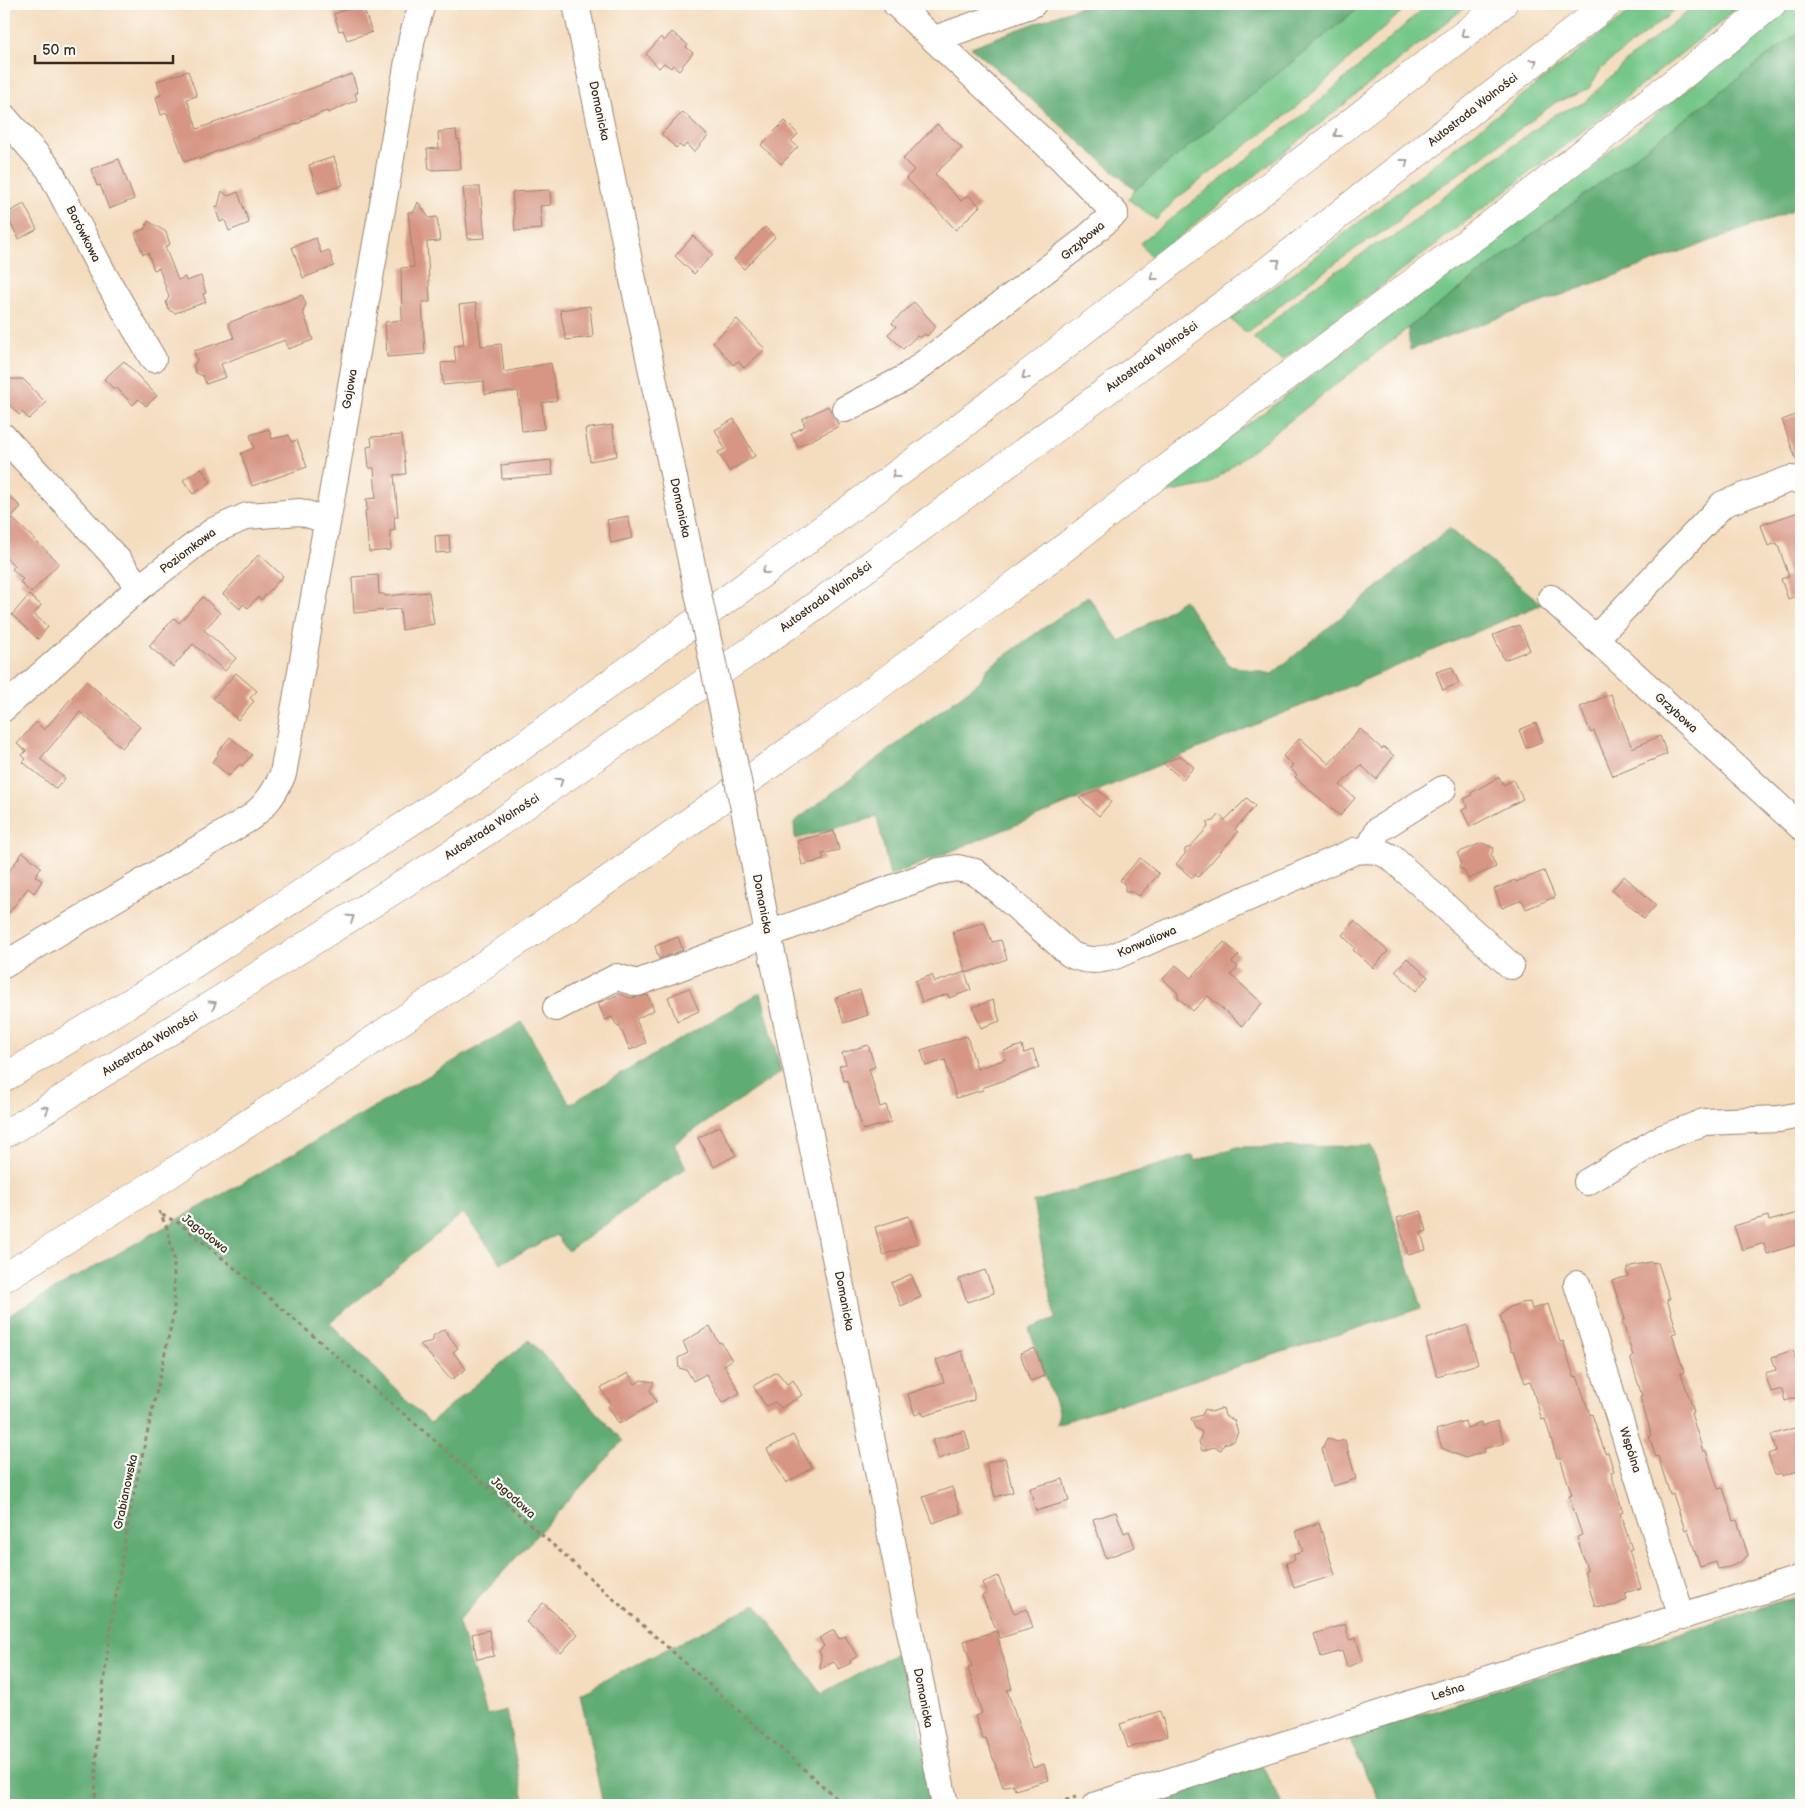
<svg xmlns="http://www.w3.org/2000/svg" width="1805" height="1809" font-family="'Balsamiq Sans',sans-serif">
  <rect width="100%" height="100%" fill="#fdfcf7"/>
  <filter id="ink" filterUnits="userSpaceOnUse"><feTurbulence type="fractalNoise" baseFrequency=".02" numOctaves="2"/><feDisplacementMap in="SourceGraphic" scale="10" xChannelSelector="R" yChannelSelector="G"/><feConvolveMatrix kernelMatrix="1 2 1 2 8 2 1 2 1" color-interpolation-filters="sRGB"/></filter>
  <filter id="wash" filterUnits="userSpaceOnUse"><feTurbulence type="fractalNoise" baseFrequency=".0096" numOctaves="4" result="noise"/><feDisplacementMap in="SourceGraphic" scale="20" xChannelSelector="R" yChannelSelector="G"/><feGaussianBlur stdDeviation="1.12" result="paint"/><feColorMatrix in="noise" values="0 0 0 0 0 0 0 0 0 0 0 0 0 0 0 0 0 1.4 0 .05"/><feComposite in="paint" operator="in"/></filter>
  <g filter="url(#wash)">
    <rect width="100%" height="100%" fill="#f4dcbe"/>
    <g fill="#75c789" stroke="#587854">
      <polygon points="1363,4 1410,4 1297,107 1176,199 1156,220 1128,199 1135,190"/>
      <polygon points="1428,4 1469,4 1153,258 1140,243 1305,113 1355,70"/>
      <polygon points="1640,4 1683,4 1609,62 1601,69 1589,88 1580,93 1556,102 1477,161 1408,209 1396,224 1358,247 1305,285 1247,333 1230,319 1283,281"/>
      <path d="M1696,4H1743C1592,126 1438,244 1282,360L1253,338L1309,290L1378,243L1393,238L1445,195L1545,122L1556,114L1586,102L1623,64Z"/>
      <polygon points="1795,4 1801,4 1801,31 1408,328 1208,485 1150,496 1271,407 1376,327 1542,205"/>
    </g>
    <g fill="#60ac75" stroke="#4e6b4a">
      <polygon points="1087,4 1363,4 1135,190 971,47"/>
      <polygon points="1801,31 1801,208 1410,350 1408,328"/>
      <polygon points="1449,528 1542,604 1334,693 1283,713 1028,820 890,876 877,817 795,839 794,822 979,682 988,668 1088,596 1120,642 1184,600 1230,666 1272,674"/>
      <polygon points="761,992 781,1072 674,1144 686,1168 568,1251 556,1235 501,1263 463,1213 330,1323 430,1423 529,1340 623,1441 458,1621 487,1715 506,1710 525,1805 4,1805 4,1318 216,1198 522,1022 570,1104"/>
      <polygon points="1372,1146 1421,1308 1056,1424 1059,1414 1029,1329 1055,1319 1033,1202 1193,1155 1195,1161 1237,1147"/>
      <polygon points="1801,1595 1801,1805 1381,1805 1348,1737"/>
      <polygon points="756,1604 822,1694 904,1649 936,1805 603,1805 580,1693"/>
      <polygon points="1262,1766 1283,1805 1143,1805 1214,1780"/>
    </g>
    <g id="blocks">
      <g fill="#d79684">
        <polygon points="362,4 372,32 347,40 343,30 339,31 334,14"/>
        <polygon points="672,32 688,45 686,47 693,53 679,70 673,65 671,68 664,63 659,68 646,54 661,37 664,41"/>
        <polygon points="188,71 197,96 187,99 197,129 352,74 358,93 355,93 357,100 328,113 327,111 301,120 302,122 293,125 258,136 259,137 215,152 199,159 198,157 185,162 167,113 161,115 156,97 161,95 157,81"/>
        <polygon points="683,112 708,136 694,152 686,144 683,148 679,145 676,148 661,134"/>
        <polygon points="785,121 798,134 791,141 798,147 781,164 761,145"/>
        <polygon points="937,124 962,148 935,174 961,201 968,195 980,206 956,230 906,178 914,170 903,159"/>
        <polygon points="456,130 457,140 459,139 461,169 429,170 427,149 439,148 438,132"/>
        <polygon points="334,157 343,185 318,193 309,165"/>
        <polygon points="119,159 134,199 109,209 100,185 97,186 91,169"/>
        <polygon points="463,187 480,187 485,238 468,239"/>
        <polygon points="550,190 551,205 540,206 542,229 515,231 512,192"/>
        <polygon points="222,191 228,196 238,192 249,223 229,231 225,220 220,222 215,207 218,206"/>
        <polygon points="418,202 429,218 437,217 440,241 427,242 430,302 422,302 425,354 387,357 385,322 402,320 401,268 414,267 408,212 414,212"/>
        <polygon points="24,204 37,229 19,239 5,214"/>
        <polygon points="148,221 166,232 170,244 165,247 178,280 185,277 186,281 201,276 206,293 203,294 206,302 175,313 169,310 166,302 169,297 159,268 154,270 148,253 143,254 135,233 145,229"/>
        <polygon points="765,227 775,237 744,269 734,259"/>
        <polygon points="693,236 713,254 694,274 675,256"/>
        <polygon points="316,238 321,253 329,250 334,266 303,278 292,247"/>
        <polygon points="302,295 306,304 303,312 313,340 288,349 285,340 221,364 226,377 206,384 203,376 196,373 193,366 197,360 194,351 234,338 228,323"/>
        <polygon points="914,302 936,326 927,336 925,334 920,338 917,336 903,349 888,334 896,327 892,323"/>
        <polygon points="476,303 481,346 501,344 504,372 551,363 557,400 542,403 544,429 522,431 518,391 485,394 484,381 443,385 441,363 456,362 454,346 464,345 459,305"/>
        <polygon points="590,306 593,337 566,340 560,310"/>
        <polygon points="737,319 765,349 744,368 738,361 733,365 713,342"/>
        <polygon points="124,361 157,396 146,406 139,399 133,405 116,387 114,389 104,379"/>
        <polygon points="4,379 23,379 46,403 29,419 22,412 19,415 4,399"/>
        <polygon points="828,406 839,426 798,447 791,434 805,426 802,419"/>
        <polygon points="1801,413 1801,465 1798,465 1782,420"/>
        <polygon points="734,419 755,456 729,471 718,452 725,449 715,430"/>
        <polygon points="612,425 617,456 590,461 585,429"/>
        <polygon points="269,429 272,439 289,435 291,442 297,440 307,467 252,486 241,453 254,448 250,435"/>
        <polygon points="402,435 406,474 394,475 398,517 394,517 395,530 390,531 391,550 369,552 365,511 367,510 366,499 376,498 374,468 369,468 367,447 372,446 371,437"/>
        <polygon points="551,460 553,475 502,479 501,465"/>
        <polygon points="201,468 211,482 193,494 183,480"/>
        <polygon points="4,491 21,507 11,517 59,563 31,593 20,582 23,579 12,569 15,566 4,556"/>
        <polygon points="1801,511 1801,605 1799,605 1796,596 1788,599 1781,579 1789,576 1777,543 1768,546 1761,525"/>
        <polygon points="628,516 633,538 611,543 607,520"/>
        <polygon points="449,535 450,552 436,553 435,536"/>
        <polygon points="259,554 283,576 261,600 258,597 248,608 243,604 240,609 223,594"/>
        <polygon points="378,575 379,594 384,594 385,596 429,592 434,624 402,630 400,609 354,613 352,577"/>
        <polygon points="29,595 41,605 34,614 48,627 38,639 12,615"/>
        <polygon points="203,597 220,613 204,630 236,658 225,671 193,644 173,667 149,646 174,618 179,623"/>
        <polygon points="1519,625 1530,650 1504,660 1493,635"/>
        <polygon points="1452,667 1459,683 1443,690 1436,672"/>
        <polygon points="236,673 257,691 250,698 254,701 238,720 213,698"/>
        <polygon points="86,681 140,727 122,748 80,712 40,759 65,778 56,789 23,762 26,759 22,755 26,751 17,744 36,722 44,730"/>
        <polygon points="1611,694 1632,748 1660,736 1667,754 1613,776 1594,731 1591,733 1580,707"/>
        <polygon points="1536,723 1543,741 1526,748 1519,730"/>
        <polygon points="1360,729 1382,749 1384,747 1394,756 1376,779 1361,765 1340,785 1355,798 1340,816 1295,777 1297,775 1290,768 1293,766 1283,756 1300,738 1329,764"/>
        <polygon points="230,737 252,755 242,766 240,764 229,776 212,762 219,754 217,753"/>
        <polygon points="1181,756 1194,767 1183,780 1163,763"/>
        <polygon points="1499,777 1504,785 1513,780 1523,799 1470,827 1462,810 1468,807 1464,799 1472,795 1471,793"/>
        <polygon points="1098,790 1111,802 1099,816 1079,798"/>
        <polygon points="1247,798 1255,806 1235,829 1238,832 1198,877 1195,874 1192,878 1176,864 1185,854 1185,849 1190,847 1208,827 1207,822 1214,821 1219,815 1225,820"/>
        <polygon points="834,831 839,850 822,854 824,860 802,865 797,841"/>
        <polygon points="1482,843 1494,848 1491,855 1496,867 1468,879 1464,870 1459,868 1461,862 1457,853"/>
        <polygon points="23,852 41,867 35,876 42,881 34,893 28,888 4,919 4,878"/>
        <polygon points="1140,858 1159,874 1139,896 1133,892 1125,892 1125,885 1120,880"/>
        <polygon points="1544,871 1555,897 1526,909 1522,900 1502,908 1494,889 1515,880 1516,882"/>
        <polygon points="1624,876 1656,905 1644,919 1612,890"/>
        <polygon points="1354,921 1388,951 1373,968 1353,950 1355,948 1342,935"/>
        <polygon points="984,922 992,942 1001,940 1007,959 966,973 953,932"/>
        <polygon points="678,937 683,950 659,959 655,946"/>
        <polygon points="1224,942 1239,955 1232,962 1238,967 1231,975 1262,1003 1242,1026 1208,996 1193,1011 1178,998 1178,993 1163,979 1176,965 1191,978"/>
        <polygon points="1407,958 1428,977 1416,991 1395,971"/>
        <polygon points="965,972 971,990 949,998 948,994 922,1002 915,981 932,975 935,982"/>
        <polygon points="689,988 699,1011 677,1021 668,997"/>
        <polygon points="860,990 868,1015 844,1023 835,998"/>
        <polygon points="620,994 631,998 648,995 654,1010 636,1019 646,1043 630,1050 619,1025 617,1026 612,1017 605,1020 598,1003"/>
        <polygon points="993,1000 1000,1021 981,1028 973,1007"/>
        <polygon points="967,1036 977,1069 1006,1059 1004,1051 1022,1045 1024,1053 1033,1050 1039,1068 982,1088 983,1090 956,1098 945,1060 926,1066 921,1050"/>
        <polygon points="868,1045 875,1067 869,1069 880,1107 886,1105 891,1122 863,1130 847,1080 844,1081 839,1066 846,1064 842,1053"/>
        <polygon points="720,1126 736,1155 714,1167 698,1138"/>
        <polygon points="1421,1211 1427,1231 1421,1233 1426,1250 1408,1255 1397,1218"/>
        <polygon points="1801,1212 1801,1243 1767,1254 1764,1243 1742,1250 1734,1226 1768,1216 1769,1221"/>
        <polygon points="909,1216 918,1243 883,1255 875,1227"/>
        <polygon points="1650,1262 1658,1263 1670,1299 1667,1299 1677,1332 1672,1334 1684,1372 1681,1373 1694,1412 1691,1413 1703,1451 1706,1451 1718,1489 1723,1488 1734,1521 1737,1520 1748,1555 1739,1563 1729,1567 1718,1569 1716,1562 1700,1567 1688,1529 1685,1530 1673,1494 1670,1495 1658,1456 1656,1457 1649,1437 1652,1436 1640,1397 1642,1396 1630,1357 1633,1356 1622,1320 1625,1319 1612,1281 1628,1276 1626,1270 1631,1266"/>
        <polygon points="985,1270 994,1293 967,1302 959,1279"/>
        <polygon points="911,1274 921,1297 901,1306 891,1283"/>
        <polygon points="1530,1302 1532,1309 1548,1304 1560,1342 1563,1341 1574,1377 1577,1376 1590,1415 1592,1414 1605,1453 1608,1452 1614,1472 1611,1473 1623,1512 1620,1513 1632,1549 1629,1550 1641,1588 1625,1593 1627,1599 1617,1605 1606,1607 1595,1606 1584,1571 1587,1570 1577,1537 1582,1535 1569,1496 1572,1495 1560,1458 1557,1458 1545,1419 1542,1420 1530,1381 1525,1383 1514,1350 1512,1351 1500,1316 1510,1307 1521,1303"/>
        <polygon points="1467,1325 1478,1364 1437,1376 1426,1339"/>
        <polygon points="710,1326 719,1343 721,1342 732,1360 724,1365 740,1393 722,1403 706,1374 693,1381 687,1370 679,1368 678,1358 688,1353 683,1342"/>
        <polygon points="444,1329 458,1348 453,1352 466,1369 451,1380 420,1344 433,1341 433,1336"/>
        <polygon points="1035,1348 1045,1376 1030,1381 1020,1353"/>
        <polygon points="1793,1350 1801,1376 1801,1396 1785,1401 1782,1389 1771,1392 1765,1373 1776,1370 1772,1357"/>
        <polygon points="962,1351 974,1394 974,1400 924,1416 922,1412 915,1415 908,1394 944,1382 936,1360"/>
        <polygon points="777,1372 787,1384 793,1380 802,1395 781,1408 775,1402 766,1406 753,1386"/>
        <polygon points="628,1373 635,1384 641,1380 654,1382 650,1390 656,1402 619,1424 608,1406 611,1404 601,1388"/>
        <polygon points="1223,1408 1225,1416 1234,1420 1238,1432 1234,1441 1224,1444 1221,1450 1214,1447 1202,1451 1199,1441 1202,1432 1195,1428 1191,1418 1202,1415 1205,1409 1211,1412"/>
        <polygon points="1465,1421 1467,1428 1481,1423 1482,1426 1497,1421 1505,1443 1483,1449 1484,1452 1465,1458 1442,1448 1436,1430"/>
        <polygon points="1801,1426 1801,1470 1782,1476 1781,1473 1775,1475 1768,1454 1776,1451 1771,1435"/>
        <polygon points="965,1431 970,1448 938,1459 932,1440"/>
        <polygon points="793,1435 812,1468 786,1483 767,1449"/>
        <polygon points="1327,1438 1337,1442 1345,1440 1356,1479 1333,1486 1322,1449"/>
        <polygon points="1005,1458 1013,1492 995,1497 986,1463"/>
        <polygon points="1063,1479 1069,1501 1036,1511 1030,1488"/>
        <polygon points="952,1487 961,1513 933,1523 923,1497"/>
        <polygon points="1116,1512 1124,1533 1129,1531 1135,1547 1106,1558 1093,1519"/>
        <polygon points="1319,1523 1335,1575 1294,1588 1286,1563 1295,1560 1293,1555 1303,1552 1296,1531"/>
        <polygon points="998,1576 1014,1613 1027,1609 1033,1628 1000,1638 982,1596 987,1593 982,1583"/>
        <polygon points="543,1603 578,1634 561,1653 526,1622"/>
        <polygon points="1345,1624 1349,1640 1356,1638 1363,1661 1347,1667 1342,1651 1321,1657 1314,1634"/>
        <polygon points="489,1630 494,1656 477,1659 472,1634"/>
        <polygon points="834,1630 839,1639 845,1636 857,1656 850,1661 851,1663 839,1669 834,1662 820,1669 821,1655 819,1651 824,1646 819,1638"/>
        <polygon points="996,1631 1012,1689 1007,1690 1033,1768 1044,1764 1049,1780 1015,1790 1013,1784 1003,1787 986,1738 983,1739 975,1716 982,1713 968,1668 972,1667 964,1641"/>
        <polygon points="1160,1711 1168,1736 1128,1748 1120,1724"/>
      </g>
    </g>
  </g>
  <g filter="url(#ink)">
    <use href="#blocks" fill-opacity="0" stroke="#98836e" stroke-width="1"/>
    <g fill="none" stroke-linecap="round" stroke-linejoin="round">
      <g stroke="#98836e" stroke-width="28">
        <g id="minor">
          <polyline points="576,4 693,570"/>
          <polyline points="935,39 1033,4"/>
          <polyline points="4,117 49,169 104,275 153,359"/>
          <polyline points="845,409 905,378 1081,243 1115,213 1061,158 896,4"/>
          <polyline points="4,437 118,560 139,588"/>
          <polyline points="1551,598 1801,827"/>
          <polyline points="1595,639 1723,504 1790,479 1801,480"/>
          <polyline points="4,708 139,588 213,531 247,516 300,512 327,520"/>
          <polyline points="744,809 768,934 821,1187 945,1805"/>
          <polyline points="1369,849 1378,830 1443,789"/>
          <path d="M4,965L250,818C267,804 274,794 283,774L412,38L422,4"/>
          <path d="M556,1008L617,977L637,983L939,871L957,868L975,872L1001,893L1070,954C1086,962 1099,961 1115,956L1355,851C1370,849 1379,850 1392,858L1511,966"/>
          <polyline points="1587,1182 1660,1139 1704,1122 1779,1119 1801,1115"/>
          <polyline points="1577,1284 1682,1617"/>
          <polyline points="1096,1805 1801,1578"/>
        </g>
      </g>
      <g stroke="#98836e" stroke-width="29">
        <polyline id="major" points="4,1278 145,1190 310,1083 588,894 830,722 1055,555 1251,403 1486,228 1723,44 1772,4"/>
      </g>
      <g stroke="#98836e" stroke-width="29">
        <g id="highway">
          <polyline points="4,1078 186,969 485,773 741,589 942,441 1503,4"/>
          <polyline points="4,1134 24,1123 486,832 796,620 1239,293 1608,4"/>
        </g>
      </g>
      <g stroke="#98836e" stroke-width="3" stroke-dasharray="4 4" stroke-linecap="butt">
        <polyline points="162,1215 179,1223 237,1270 486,1485 844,1805"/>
        <polyline points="95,1805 97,1735 111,1625 130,1511 174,1312 174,1258 167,1228 158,1209"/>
        <polyline points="1050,1805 1076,1797"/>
      </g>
      <use href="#minor" stroke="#fff" stroke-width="26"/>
      <use href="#major" stroke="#fff" stroke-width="28"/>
      <use href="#highway" stroke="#fff" stroke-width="28"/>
      <g stroke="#98836e" stroke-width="28" stroke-linecap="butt">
        <polyline id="minor-bridge" points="693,570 744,809"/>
      </g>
      <use href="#minor-bridge" stroke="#fff" stroke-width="26"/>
    </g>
    <defs><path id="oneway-chevron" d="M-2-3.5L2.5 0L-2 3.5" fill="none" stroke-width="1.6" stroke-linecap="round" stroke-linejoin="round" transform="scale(1.25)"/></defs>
    <g stroke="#a79f9a">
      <use href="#oneway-chevron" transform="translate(1464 34) rotate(142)"/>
      <use href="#oneway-chevron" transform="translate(1534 62) rotate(-38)"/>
      <use href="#oneway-chevron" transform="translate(1337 134) rotate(142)"/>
      <use href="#oneway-chevron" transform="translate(1405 162) rotate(-38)"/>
      <use href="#oneway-chevron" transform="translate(1277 262) rotate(-38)"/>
      <use href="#oneway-chevron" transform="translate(1153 277) rotate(142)"/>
      <use href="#oneway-chevron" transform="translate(1025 376) rotate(142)"/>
      <use href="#oneway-chevron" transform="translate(895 475) rotate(144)"/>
      <use href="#oneway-chevron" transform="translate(765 571) rotate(144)"/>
      <use href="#oneway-chevron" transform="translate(560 781) rotate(-34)"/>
      <use href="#oneway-chevron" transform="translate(351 918) rotate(-32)"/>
      <use href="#oneway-chevron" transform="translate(213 1004) rotate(-32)"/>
      <use href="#oneway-chevron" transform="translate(46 1109) rotate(-32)"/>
    </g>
  </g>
  <g text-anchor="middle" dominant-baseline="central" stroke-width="4.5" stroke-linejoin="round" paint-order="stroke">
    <g font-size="12" fill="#3b2a1e" stroke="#fdfcf7">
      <text transform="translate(1473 110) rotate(-38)">Autostrada Wolności</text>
      <text transform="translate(599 111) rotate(78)">Domanicka</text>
      <text transform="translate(83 234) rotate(63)">Borówkowa</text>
      <text transform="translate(1083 241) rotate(-40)">Grzybowa</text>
      <text transform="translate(1152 357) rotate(-36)">Autostrada Wolności</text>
      <text transform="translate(350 389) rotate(-80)">Gajowa</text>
      <text transform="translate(680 508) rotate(78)">Domanicka</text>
      <text transform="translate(188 551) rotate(-37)">Poziomkowa</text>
      <text transform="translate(826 597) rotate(-36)">Autostrada Wolności</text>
      <text transform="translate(1676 713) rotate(42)">Grzybowa</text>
      <text transform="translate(492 827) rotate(-33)">Autostrada Wolności</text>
      <text transform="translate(762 904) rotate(79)">Domanicka</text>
      <text transform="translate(1147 942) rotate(-23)">Konwaliowa</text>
      <text transform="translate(150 1044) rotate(-32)">Autostrada Wolności</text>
      <text transform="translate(205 1234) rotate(38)">Jagodowa</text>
      <text transform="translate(844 1301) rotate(79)">Domanicka</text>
      <text transform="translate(1630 1450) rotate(72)">Wspólna</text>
      <text transform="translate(126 1492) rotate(-78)">Grabianowska</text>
      <text transform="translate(513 1498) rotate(42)">Jagodowa</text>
      <text transform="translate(1448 1692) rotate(-18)">Leśna</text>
      <text transform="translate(923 1698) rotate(79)">Domanicka</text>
    </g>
  </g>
  <rect width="1805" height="1809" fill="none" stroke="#fdfcf7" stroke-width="20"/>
  <path d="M35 55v8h138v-8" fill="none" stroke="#3b2a1e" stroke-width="2.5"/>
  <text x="42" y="55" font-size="15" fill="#3b2a1e" stroke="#fdfcf7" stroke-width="4" paint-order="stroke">50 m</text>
</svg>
